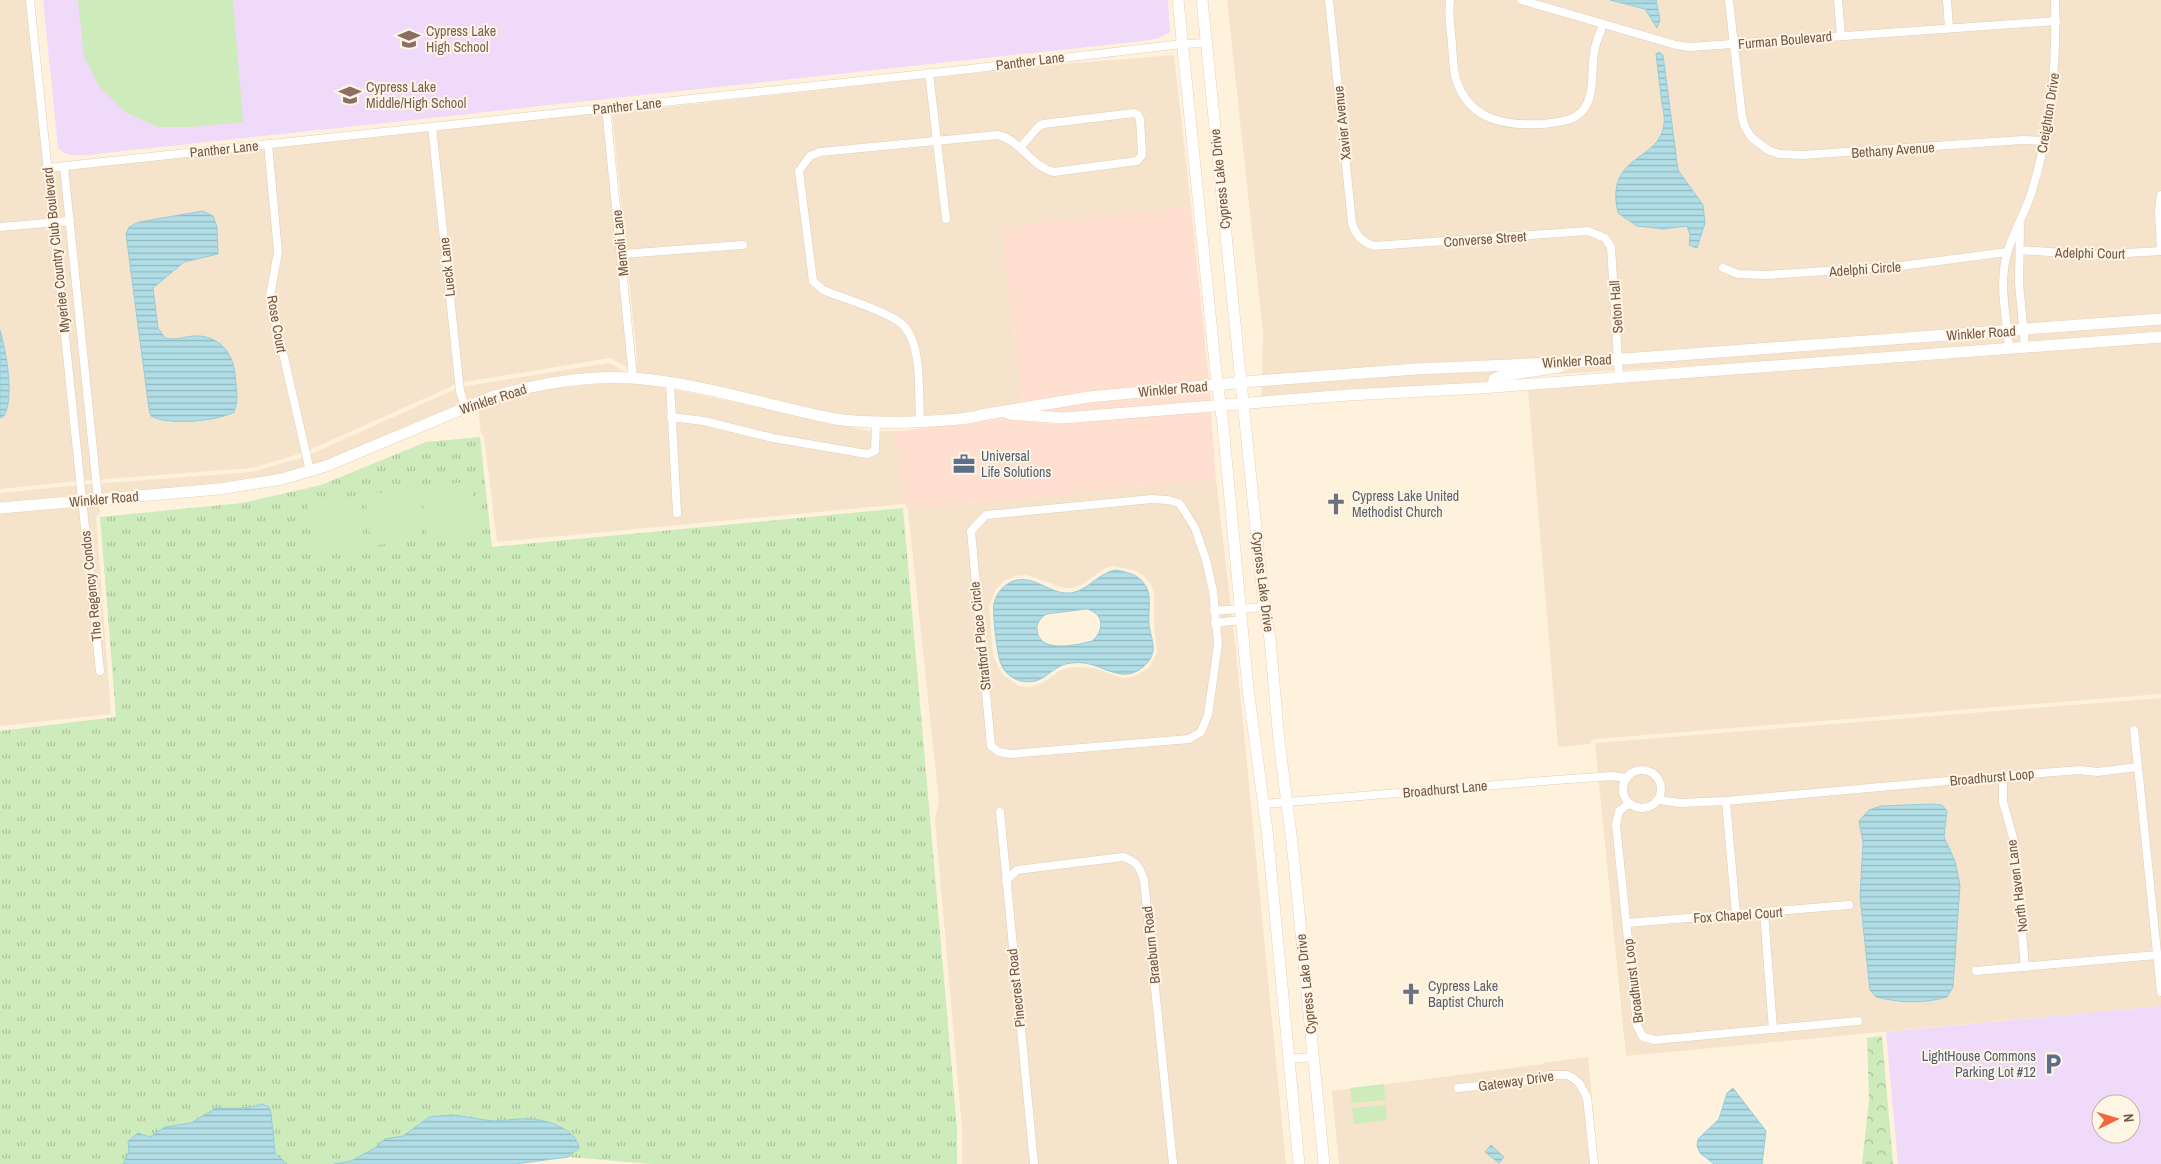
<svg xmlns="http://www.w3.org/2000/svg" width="2161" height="1164" font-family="'Archivo Narrow',sans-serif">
  <defs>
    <pattern id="grass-tufts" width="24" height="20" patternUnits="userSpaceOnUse" patternTransform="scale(1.25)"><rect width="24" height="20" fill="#cdebbb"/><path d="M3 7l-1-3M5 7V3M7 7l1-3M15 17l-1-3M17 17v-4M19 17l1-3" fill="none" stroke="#abc19a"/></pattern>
    <pattern id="forest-crowns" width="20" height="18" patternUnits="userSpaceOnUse" patternTransform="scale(1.25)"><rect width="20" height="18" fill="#cdebbb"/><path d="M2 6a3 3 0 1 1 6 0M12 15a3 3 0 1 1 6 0" fill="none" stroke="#abc19a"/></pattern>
    <pattern id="water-rules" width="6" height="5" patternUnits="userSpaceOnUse" patternTransform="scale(1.25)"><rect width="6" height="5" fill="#b1dee7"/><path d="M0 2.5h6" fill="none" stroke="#95b7bd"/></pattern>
  </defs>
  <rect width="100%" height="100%" fill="#fef2dd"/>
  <g fill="#f6e3cb" fill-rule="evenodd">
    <polygon points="0,0 30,0 47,167 606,108 633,371 610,358 459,383 305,452 252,468 79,481 0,489"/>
    <path d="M1227,0H1610L1645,9L1660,20L1656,0H2161V314L1619,354L1262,376L1263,333ZM1656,54L1663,55L1678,170L1703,205L1689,245L1690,235L1687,226L1664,229L1628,165L1647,151L1658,138L1664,124Z"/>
    <polygon points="1174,55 1191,206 1001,227 1022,403 990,408 969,414 883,418 836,414 636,373 637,358 612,113 1039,66"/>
    <polygon points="2161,324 2161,332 1787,360 1557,374 1576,367"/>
    <polygon points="2161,342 2161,694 1595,739 1591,741 1590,744 1558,747 1528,389"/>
    <polygon points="609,363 628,373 463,402 324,461 281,474 218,484 0,503 0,493 80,485 252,472 307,456 460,387"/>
    <polygon points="1505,370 1491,374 1488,382 1261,397 1262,386 1416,374"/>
    <polygon points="618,382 658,386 874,432 894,431 904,504 497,542 484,437 481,433 478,408 518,395 547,389"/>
    <path d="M1216,480L1236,651L1286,1164H962V1128L935,819L939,802L908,510ZM1114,566L1136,571L1144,576L1151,585L1154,594V625L1157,653L1149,668L1133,677L1122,678L1094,668L1072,667L1061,670L1044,682L1031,687L1019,686L1002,674L993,656L989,606L996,589L1004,581L1015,576L1027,575L1064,588H1072L1083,584L1105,568Z"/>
    <polygon points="99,504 100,512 96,517 111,714 0,726 0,513"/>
    <polygon points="2161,698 2161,1006 1626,1056 1595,743"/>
    <polygon points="1588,1057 1598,1164 1339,1164 1332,1091 1543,1064 1544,1063"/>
  </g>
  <g fill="#ffdfcf">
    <polygon points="1191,206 1209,380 1093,391 1022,403 1001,227"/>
    <polygon points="1210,390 1211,402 1055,414 1031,411 1089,402"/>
    <polygon points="1211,412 1216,480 908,510 906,505 904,504 894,432 938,426 970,424 998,418 1055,424"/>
  </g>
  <g fill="#efdaf9" fill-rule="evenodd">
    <polygon points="43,0 1168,0 1170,32 1159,38 1144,41 87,155 71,155 64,153 58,148"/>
    <path d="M2161,1006V1164H1898L1886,1032ZM2101,1104H2131V1134H2101Z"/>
  </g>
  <polygon fill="url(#grass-tufts)" points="480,437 492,547 903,508 957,1129 957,1164 651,1164 568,1157 515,1164 0,1164 0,731 116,717 100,517 242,503 321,485 426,442"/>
  <polygon fill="url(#forest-crowns)" points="1882,1036 1893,1164 1862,1164 1869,1101 1867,1038"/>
  <g fill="#cdebbb">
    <polygon points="78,0 233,0 243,122 191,127 157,127 124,111 99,86 84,56"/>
    <polygon points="471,481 478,532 427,539 421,488"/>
    <polygon points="415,488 422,539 371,546 365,495"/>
    <polygon points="358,496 365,547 314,553 307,502"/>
    <polygon points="1384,1084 1385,1100 1352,1103 1350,1088"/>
    <polygon points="1386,1105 1387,1120 1354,1124 1352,1108"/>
  </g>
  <g fill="url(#water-rules)" stroke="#96cdda" fill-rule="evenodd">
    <polygon points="1610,0 1656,0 1660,20 1657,28 1645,9"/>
    <path d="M1659,52L1663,55L1678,170L1703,205L1705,223L1697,248L1689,245L1690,235L1687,226L1664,229L1637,226L1618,213C1604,153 1660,163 1664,123C1665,118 1663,110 1662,104C1660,87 1658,71 1656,54Z"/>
    <path d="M203,211L213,216L217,227L218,254L184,262L153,288L158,328L165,338C175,341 185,336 195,336C219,335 233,353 235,374C236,387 239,401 234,412C218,421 168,426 151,416L149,409L126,234L129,227L139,222Z"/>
    <path d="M0,330C6,352 15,396 4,416L0,418Z"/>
    <path d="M1115,570C1129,572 1143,576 1148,591C1151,602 1148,613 1149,625C1150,633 1154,642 1153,651C1151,664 1135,676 1122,674C1103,672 1093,660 1071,663C1060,664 1053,671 1044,677C1029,687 1008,681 1001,664C997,655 992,612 994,603C996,596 1000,589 1006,585C1027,570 1044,590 1064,593C1085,595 1096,574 1115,570ZM1086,609C1104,612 1105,631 1092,641C1077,645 1039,654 1037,630C1036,623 1041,618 1046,614Z"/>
    <path d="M1931,804L1942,805L1947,811L1944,837L1955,861L1960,885L1953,987L1947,997C1922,1004 1901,1003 1876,997L1870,990L1860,897L1863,842L1859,821L1869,810L1881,806Z"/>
    <polygon points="1733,1088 1766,1131 1762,1164 1714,1164 1700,1153 1697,1146 1698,1139 1719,1119 1727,1093"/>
    <polygon points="262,1104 269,1107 271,1113 275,1153 287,1164 123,1164 129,1151 128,1141 138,1133 150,1137 165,1127 191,1123 216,1108 247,1108"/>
    <path d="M451,1115C466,1116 480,1120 494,1121C505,1121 517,1118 529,1119C545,1119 577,1129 579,1148L568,1157L515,1164H334L351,1161L375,1148L385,1139L403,1136L429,1117Z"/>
    <polygon points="1491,1145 1504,1157 1499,1163 1485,1152"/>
  </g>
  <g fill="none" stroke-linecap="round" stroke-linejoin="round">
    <g stroke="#e2cdb9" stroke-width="9">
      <g id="street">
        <polyline points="30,0 100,671"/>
        <path d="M1329,0L1352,223C1356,236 1362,242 1374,246L1588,231L1605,238L1611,247L1619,377"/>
        <path d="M1450,0C1448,15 1451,30 1452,45C1453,57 1453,69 1456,79C1469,121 1506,126 1543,124C1558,122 1574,122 1584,109C1595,94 1591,70 1594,53C1595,43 1600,34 1603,24"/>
        <polyline points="1521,0 1676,45 1690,47 2056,21"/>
        <polyline points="1729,0 1742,117 1745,127 1751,137 1768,150 1779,154 1802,155 2023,140 2045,141"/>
        <polyline points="1838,0 1841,36"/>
        <polyline points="1947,0 1949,28"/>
        <polyline points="929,73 946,219"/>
        <polyline points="606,108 633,378"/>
        <polyline points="432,127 460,391 465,407"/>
        <polyline points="268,144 278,252 270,296 310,471"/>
        <polyline points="64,167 98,499"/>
        <polyline points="47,168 953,71 1182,44 1206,43"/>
        <polyline points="2161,195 2159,211 2161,251"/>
        <polyline points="2020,226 2019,283 2025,347"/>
        <polyline points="0,227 70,221"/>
        <polyline points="2020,250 2092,255 2161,251"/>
        <polyline points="622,254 743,245"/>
        <polyline points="1723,268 1738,274 1766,275 1901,266 2007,252"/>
        <path d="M2009,348C2007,323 2001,295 2004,269C2007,242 2024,217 2032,191C2051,128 2057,66 2055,0"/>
        <polyline points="670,383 677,513"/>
        <polyline points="671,417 704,421 773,438 867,454 875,451 876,423"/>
        <path d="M920,422C918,395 924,337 898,321C878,308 845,299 823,290L813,281L799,171L810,156L820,152L998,135C1021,140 1031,167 1054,172L1137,161L1142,155L1140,119L1137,114L1134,113L1043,124L1038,127L1020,148"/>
        <polygon points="1152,499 1168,500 1179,503 1185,512 1195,528 1206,560 1213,591 1218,644 1208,715 1201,732 1189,739 1011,754 999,752 991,746 971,531 986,515"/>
        <polyline points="1214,611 1264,607"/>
        <polyline points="1215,623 1241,620"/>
        <polyline points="2134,730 2138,767"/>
        <circle cx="1642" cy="789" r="19"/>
        <polyline points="2003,776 2003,802 2014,841 2025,967"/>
        <polyline points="1659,800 1680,803 1726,801 2003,776 2080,770 2097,772 2138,767 2161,992"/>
        <polyline points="1726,801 1736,915"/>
        <polyline points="1263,804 1556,780 1612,776 1626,778"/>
        <polyline points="1629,804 1619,811 1616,825 1637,1026 1643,1037 1655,1040 1858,1021"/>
        <polyline points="1000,812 1034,1164"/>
        <path d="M1006,881L1017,870L1123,857C1136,861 1140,867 1144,880L1173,1164"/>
        <polyline points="1764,913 1773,1029"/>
        <polyline points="1627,923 1849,905"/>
        <polyline points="1976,971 2157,955"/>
        <polyline points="1289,1059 1313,1057"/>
        <polyline points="1458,1088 1519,1082 1550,1075 1567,1075 1573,1078 1579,1083 1587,1097 1594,1164"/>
      </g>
    </g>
    <g stroke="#e9d1b8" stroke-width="12">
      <g id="secondary">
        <polyline points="1178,0 1216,373 1223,425 1248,689 1267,830 1299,1164"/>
        <polyline points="1202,0 1264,607 1270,639 1279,741 1292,842 1324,1164"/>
        <polyline points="1493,387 1494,379 1501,376 1559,367"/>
        <polyline points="1009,414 1063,418 1349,395 1480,388 2161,337"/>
        <path d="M0,508L219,489L282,479L326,466L491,397C536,384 586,375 633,378C699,383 770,406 835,419C873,424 909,423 947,420C959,419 969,419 981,415L1089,397L1257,381L1416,369L1597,361L2161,319"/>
      </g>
    </g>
    <use href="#street" stroke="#fff" stroke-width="8"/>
    <use href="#secondary" stroke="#fff" stroke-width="11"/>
  </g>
  <defs>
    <g id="school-bare" transform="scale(1.725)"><path d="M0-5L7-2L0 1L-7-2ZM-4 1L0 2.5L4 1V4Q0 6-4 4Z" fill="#8d6e63" stroke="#fff5e4" stroke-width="2.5" paint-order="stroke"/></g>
    <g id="office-bare" transform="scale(1.725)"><path d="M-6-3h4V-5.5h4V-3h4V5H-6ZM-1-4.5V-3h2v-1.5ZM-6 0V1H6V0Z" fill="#5c6f8a" stroke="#fff5e4" stroke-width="2.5" paint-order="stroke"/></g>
    <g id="church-bare" transform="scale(1.725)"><path d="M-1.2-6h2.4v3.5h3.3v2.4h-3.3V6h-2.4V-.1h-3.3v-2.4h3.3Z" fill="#6b7280" stroke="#fff5e4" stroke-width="2.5" paint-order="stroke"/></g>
    <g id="parking-bare" transform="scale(1.725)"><path d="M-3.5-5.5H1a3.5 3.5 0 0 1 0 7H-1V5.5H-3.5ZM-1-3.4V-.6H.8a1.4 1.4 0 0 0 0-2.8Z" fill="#5c6f8a" stroke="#fff5e4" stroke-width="2.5" paint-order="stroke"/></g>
  </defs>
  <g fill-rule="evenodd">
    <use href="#school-bare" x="409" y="39"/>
    <use href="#school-bare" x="350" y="95"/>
    <use href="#office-bare" x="964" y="464"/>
    <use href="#church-bare" x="1336" y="504"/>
    <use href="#church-bare" x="1411" y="994"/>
    <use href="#parking-bare" x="2053" y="1064"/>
  </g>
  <g text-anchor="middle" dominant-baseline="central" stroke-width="4" stroke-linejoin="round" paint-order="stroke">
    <g font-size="14" fill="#785e54" stroke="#fff5e4" text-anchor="start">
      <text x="426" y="31">Cypress Lake<tspan x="426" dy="16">High School</tspan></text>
      <text x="366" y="87">Cypress Lake<tspan x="366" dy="16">Middle/High School</tspan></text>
    </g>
    <g font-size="14" fill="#745744" stroke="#fff5e4">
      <text transform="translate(1785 40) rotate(-5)">Furman Boulevard</text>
      <text transform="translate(1030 61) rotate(-7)">Panther Lane</text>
      <text transform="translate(627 106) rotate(-6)">Panther Lane</text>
      <text transform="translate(2048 113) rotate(-81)">Creighton Drive</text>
      <text transform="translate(1342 123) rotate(-96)">Xavier Avenue</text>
      <text transform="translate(224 149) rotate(-6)">Panther Lane</text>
      <text transform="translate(1893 150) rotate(-4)">Bethany Avenue</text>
      <text transform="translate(1220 179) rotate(-96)">Cypress Lake Drive</text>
      <text transform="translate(1485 239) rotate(-4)">Converse Street</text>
      <text transform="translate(620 243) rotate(-96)">Memoli Lane</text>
      <text transform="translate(56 250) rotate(-96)">Myerlee Country Club Boulevard</text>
      <text transform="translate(2090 253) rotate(1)">Adelphi Court</text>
      <text transform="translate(447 267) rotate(-96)">Lueck Lane</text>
      <text transform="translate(1865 269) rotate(-4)">Adelphi Circle</text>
      <text transform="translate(1616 307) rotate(-94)">Seton Hall</text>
      <text transform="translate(277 324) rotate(80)">Rose Court</text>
      <text transform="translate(1981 333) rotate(-4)">Winkler Road</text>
      <text transform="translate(1577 361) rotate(-3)">Winkler Road</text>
      <text transform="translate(1173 389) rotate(-5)">Winkler Road</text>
      <text transform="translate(493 399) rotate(-18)">Winkler Road</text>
      <text transform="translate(104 499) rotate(-5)">Winkler Road</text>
      <text transform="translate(1263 582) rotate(83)">Cypress Lake Drive</text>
      <text transform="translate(91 586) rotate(-96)">The Regency Condos</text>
      <text transform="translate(980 636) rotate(-96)">Stratford Place Circle</text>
      <text transform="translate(1992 777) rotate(-5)">Broadhurst Loop</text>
      <text transform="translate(1445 789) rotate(-5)">Broadhurst Lane</text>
      <text transform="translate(2017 886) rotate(-97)">North Haven Lane</text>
      <text transform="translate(1738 915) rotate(-4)">Fox Chapel Court</text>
      <text transform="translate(1151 945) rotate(-96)">Braeburn Road</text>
      <text transform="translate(1633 981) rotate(-97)">Broadhurst Loop</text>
      <text transform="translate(1306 984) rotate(-96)">Cypress Lake Drive</text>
      <text transform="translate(1016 988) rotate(-96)">Pinecrest Road</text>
      <text transform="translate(1516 1081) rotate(-8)">Gateway Drive</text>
    </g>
    <g font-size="14" fill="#4e5e75" stroke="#fff5e4" text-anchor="start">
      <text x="981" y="456">Universal<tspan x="981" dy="16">Life Solutions</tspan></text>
      <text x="2036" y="1056" text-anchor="end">LightHouse Commons<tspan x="2036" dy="16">Parking Lot #12</tspan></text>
    </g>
    <g font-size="14" fill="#5b616d" stroke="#fff5e4" text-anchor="start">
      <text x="1352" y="496">Cypress Lake United<tspan x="1352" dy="16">Methodist Church</tspan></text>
      <text x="1428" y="986">Cypress Lake<tspan x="1428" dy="16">Baptist Church</tspan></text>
    </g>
  </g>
  <g transform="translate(2116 1119) rotate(85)"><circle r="24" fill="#fff5e4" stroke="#c7b6a4"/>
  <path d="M0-4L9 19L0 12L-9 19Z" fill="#f16739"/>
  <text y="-8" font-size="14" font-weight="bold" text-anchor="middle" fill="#745744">N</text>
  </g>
</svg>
